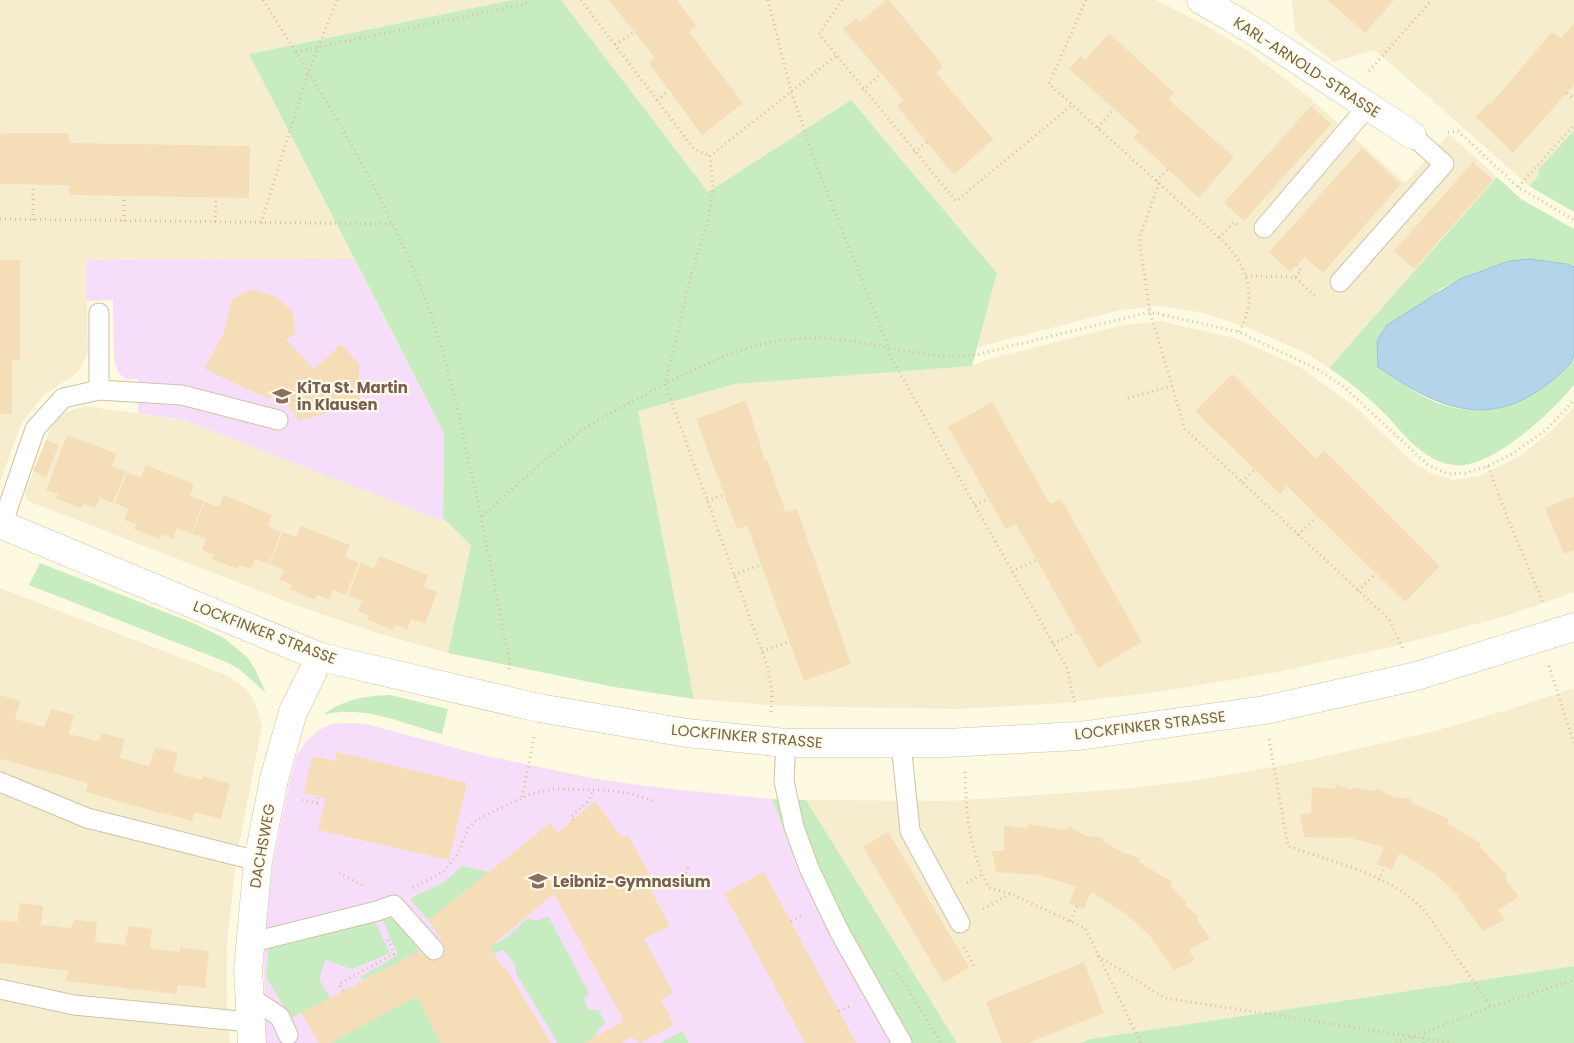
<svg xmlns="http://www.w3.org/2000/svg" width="1574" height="1043" font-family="Poppins,sans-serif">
  <rect width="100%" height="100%" fill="#fef9e1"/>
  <g fill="#f6edcf">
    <polygon points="0,0 512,0 249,54 354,259 86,260 88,351 83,364 76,374 45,394 22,422 0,482"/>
    <polygon points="561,0 1156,0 1201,23 1251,53 1311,99 1405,183 1449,134 1497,177 1329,368 1308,354 1247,327 1199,312 1159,306 1121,310 977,347 997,273 851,100 708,193"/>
    <polygon points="1292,0 1574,0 1574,130 1538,170 1538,176 1529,186 1375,50 1334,62 1295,32"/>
    <polygon points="1160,321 1235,338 1300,367 1358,409 1410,460 1430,473 1454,480 1480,476 1520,456 1549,433 1574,407 1574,592 1509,615 1391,647 1272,673 1158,692 1062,703 959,709 782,706 694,699 637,411 735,384 972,366 989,359 1124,325"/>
    <polygon points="85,406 184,420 443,520 443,518 471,544 448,653 377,633 301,607 28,501 25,493 51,427 61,414"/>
    <polygon points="0,588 228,676 246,689 254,700 262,726 236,860 227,943 227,1016 230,1043 0,1043"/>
    <polygon points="1574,688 1574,966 1090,1039 1081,1043 957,1043 806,800 949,801 1113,790 1192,781 1300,762 1435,731 1517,707"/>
  </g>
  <g fill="#f6defa">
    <polygon points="354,259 444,433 443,521 184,420 138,413 138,379 125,379 118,372 114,360 113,300 86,301 86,260"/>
    <polygon points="348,723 366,724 482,755 592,778 645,786 772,799 794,858 819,912 897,1043 266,1043 263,947 273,862 289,784 297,755 307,740 319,730 332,724"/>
  </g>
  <g fill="#c7ecbf">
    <polygon points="512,0 561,0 708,192 851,100 997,273 972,366 735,384 638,411 694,699 614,687 448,653 471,545 443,518 444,433 249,54"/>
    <polygon points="1574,130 1574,212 1529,186 1538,176 1538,170"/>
    <path d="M1497,177L1521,199L1574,229V267L1567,264L1509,261L1460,279L1439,290L1378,367C1394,378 1409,389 1426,398C1486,426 1535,403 1574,356V385C1552,412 1491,470 1454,465C1441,464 1429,457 1419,449C1407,440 1396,425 1385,414C1368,397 1348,381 1329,368Z"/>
    <polygon points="40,563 193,623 224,638 247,657 255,669 266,693 239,669 226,662 29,585"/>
    <path d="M390,695L448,709L442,734C403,724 364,704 323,715C344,699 365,696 390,695Z"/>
    <polygon points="772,799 806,800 957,1043 897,1043 819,912 794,858"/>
    <polygon points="462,866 489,872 429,920 411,901 413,897 443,883"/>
    <polygon points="395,914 420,951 363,980 360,977 398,955 382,918"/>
    <polygon points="548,916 589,993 584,999 588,1010 599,1010 605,1023 597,1030 596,1036 584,1043 558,1043 515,972 516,966 504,950 494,953 490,947 505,939 528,918 537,921"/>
    <polygon points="374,920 390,953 352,969 325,960 319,979 330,998 291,1018 266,977 269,947"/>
    <polygon points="1574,966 1574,1043 1081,1043 1090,1039"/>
    <polygon points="417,996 441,1043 330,1043"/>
    <polygon points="682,1031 689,1043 660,1043"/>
  </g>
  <path fill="#b4d5e9" stroke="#9ac2db" d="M1529,259L1567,264L1574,267C1574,289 1574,311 1574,332C1574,339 1574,349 1574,355C1571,367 1554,379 1545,386C1484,431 1433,405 1378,367L1377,341L1387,325L1460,279L1509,261Z"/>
  <g fill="#f5deb7">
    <polygon points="609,0 677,0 696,26 689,32 743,103 702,135 649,63 655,58"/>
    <polygon points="886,0 889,0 930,50 943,67 936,73 993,139 954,175 897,106 904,100 843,29 857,18 860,22"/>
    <polygon points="1328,0 1394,0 1365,33"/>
    <polygon points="1574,23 1574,85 1513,153 1476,117 1488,103 1490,105 1552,32 1561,38"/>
    <polygon points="1109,33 1174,93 1168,99 1234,157 1199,198 1133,137 1139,131 1069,69 1081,56 1085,60"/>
    <polygon points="1311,106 1331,124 1244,221 1224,203"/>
    <polygon points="13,133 68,133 69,143 250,146 249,198 69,195 69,185 0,184 0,134"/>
    <polygon points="1362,148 1401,184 1323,273 1305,257 1290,272 1269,252"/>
    <polygon points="1473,162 1493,180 1414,269 1394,251"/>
    <polygon points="0,260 20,260 20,360 12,360 12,414 0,414"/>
    <polygon points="252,289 276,297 292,311 295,334 286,340 314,369 341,344 359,364 360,402 299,421 279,392 269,399 204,369 223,335 232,299"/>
    <polygon points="1231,375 1234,375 1315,458 1325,451 1440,566 1405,602 1287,486 1280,494 1195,411"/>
    <polygon points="744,401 746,402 752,419 765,460 767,459 785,510 784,512 797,509 851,664 804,681 747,526 737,529 696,419"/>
    <polygon points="992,402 1050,504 1061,499 1142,642 1098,668 1016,524 1006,529 948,427"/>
    <polygon points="67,435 117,454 112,466 126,471 113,503 100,498 95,508 84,504 82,508 56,499 58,494 46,490"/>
    <polygon points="46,440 59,445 46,477 33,471"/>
    <polygon points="146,465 194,484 190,496 204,501 191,534 177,528 173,539 162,534 160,539 134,529 136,524 124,520 128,509 115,503 127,472 141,477"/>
    <polygon points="223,495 272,515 268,526 281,532 269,564 255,559 251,569 239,565 238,569 212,559 214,555 202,550 206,539 192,534 205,502 219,507"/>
    <polygon points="1574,496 1574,550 1564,554 1545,508"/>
    <polygon points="301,526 350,545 345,557 359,563 346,595 333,590 329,599 317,595 315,600 290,589 292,585 280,580 284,570 270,564 283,532 296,537"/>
    <polygon points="379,556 428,575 424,587 437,592 425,624 411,619 407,630 395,625 393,630 368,620 369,615 358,611 362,601 348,595 361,563 374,569"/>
    <polygon points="0,695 20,701 15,719 44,727 51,709 74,715 69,734 98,741 102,733 125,739 120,758 149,766 155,747 178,753 173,772 202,780 203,776 230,784 221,819 195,812 192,821 139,807 86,792 88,783 0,759"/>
    <polygon points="336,752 467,783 449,860 318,830 326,798 304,793 312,756 335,761"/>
    <polygon points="1337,785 1352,790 1352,787 1374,791 1377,788 1393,797 1411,799 1411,803 1448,818 1448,823 1466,835 1481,843 1480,847 1507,875 1505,879 1519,897 1498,910 1505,920 1483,931 1457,897 1458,895 1435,874 1408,857 1399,854 1392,870 1377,864 1384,847 1346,837 1346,838 1304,837 1300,815 1311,813 1312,787 1334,789"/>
    <polygon points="595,801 622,838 628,835 653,881 648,884 670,926 644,939 673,992 661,1000 674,1025 640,1043 631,1037 621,1043 584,1043 622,1022 623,1019 554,894 490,947 503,968 505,967 551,1043 441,1043 417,996 330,1043 319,1043 301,1013 420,951 422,956 444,945 429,920 550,823 558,833"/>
    <polygon points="1029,824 1066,830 1069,827 1086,836 1103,838 1103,842 1124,853 1140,858 1139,862 1172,882 1171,887 1187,903 1185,905 1198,916 1197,920 1210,938 1189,950 1195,960 1174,970 1150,936 1126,914 1098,896 1091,892 1084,909 1069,903 1076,886 1038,875 996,872 992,851 1004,851 1004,826 1027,828"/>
    <polygon points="888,832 969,967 944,983 863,847"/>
    <polygon points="764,872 839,1011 856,1043 805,1043 724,893"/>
    <polygon points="20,903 43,906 41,925 71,928 74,920 97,922 95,942 125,945 129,926 152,929 150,948 180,952 180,947 182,947 182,948 209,951 205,988 178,985 176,994 66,981 68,971 0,963 0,920 17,922"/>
    <polygon points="1084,962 1104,1013 1028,1043 1002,1043 986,1002"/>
  </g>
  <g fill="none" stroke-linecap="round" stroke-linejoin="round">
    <g stroke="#d0c2a7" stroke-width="21">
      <g id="service">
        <polyline points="1264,228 1368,106"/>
        <polyline points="1340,282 1444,164 1412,135"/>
        <polyline points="99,390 99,313"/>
        <polyline points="2,525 35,429 63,398 99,390 182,395 278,420"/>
        <polyline points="786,743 784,781 794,827 809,868 839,931 902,1043"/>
        <polyline points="901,743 910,831 960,923"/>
        <polyline points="0,782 87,818 258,861"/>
        <polyline points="249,943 377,911 394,905 434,950"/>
        <polyline points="0,989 74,1005 250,1022"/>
        <polyline points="249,996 280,1017 288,1035"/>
      </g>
    </g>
    <g stroke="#d0c2a7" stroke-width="29">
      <g id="minor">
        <polyline points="1201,0 1249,28 1412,135"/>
        <polyline points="252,1043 248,969 258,861 274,779 293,712 320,657"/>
      </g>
    </g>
    <g stroke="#d0c2a7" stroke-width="29">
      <polyline id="tertiary" points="0,524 320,657 539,708 687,733 786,743 946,743 1079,736 1265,710 1417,676 1574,627"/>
    </g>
    <g stroke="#dac19a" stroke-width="3" stroke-dasharray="1 4" stroke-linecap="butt">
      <path d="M263,0C325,97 386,195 427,303C444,350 456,400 466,449C482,520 496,592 510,664L509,670"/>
      <polyline points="581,0 694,149 710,156"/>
      <polyline points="768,0 791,91 815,161 888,346 888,352 1067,668 1075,705"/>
      <polyline points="842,0 819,34 956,201 1072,105"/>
      <path d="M1086,0L1049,84L1224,242C1250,269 1257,299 1239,332"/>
      <polyline points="615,45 634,32"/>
      <polyline points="296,52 525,4 530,0"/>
      <polyline points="1369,71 1432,0"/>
      <polyline points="863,90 881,74"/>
      <polyline points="1567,93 1574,99"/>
      <polyline points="657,100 668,91"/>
      <polyline points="1098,128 1113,109"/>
      <polyline points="1448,132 1458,131 1518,187 1574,220"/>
      <polyline points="914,152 927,142"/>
      <polyline points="1156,181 1168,169"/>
      <polyline points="1159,183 1139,239 1150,312 1185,429 1389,619 1403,649"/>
      <polyline points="1518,187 1574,125"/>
      <polyline points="0,219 393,224"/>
      <polyline points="33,220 33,185"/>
      <polyline points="124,221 124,197"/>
      <polyline points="215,222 216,199"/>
      <polyline points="261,223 308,73 337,0"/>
      <polyline points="1219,238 1234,222 1239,226"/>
      <polyline points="1246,276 1295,277 1317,298"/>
      <polyline points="1295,277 1301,271 1297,265"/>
      <polyline points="1128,398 1172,386"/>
      <polyline points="1488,466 1506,514 1544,605"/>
      <polyline points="1242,482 1254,470"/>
      <polyline points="707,501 723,495"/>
      <polyline points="975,505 987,499"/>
      <path d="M482,516C513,489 543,460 576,435C597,419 622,407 645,395C701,365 753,337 819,338C873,339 925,363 979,354L1150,312L1239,332L1319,370L1345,388L1427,464L1448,474L1465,473L1488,466L1512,454L1546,430L1574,400"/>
      <polyline points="1298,535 1316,517"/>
      <polyline points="1012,572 1035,560"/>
      <polyline points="734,575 760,565"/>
      <polyline points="1358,591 1375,574"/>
      <polyline points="1053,644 1076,632"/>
      <polyline points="762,651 788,642"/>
      <polyline points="1549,666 1574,744"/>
      <polyline points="771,712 772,691 767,665 665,384 692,272 708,221 713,187 710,156 836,56"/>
      <path d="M1269,739L1288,846C1334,863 1391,874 1425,911L1491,1007"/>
      <path d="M965,772C966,815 969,849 989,888L1011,894L1085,928L1141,1043"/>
      <polyline points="522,797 534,737"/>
      <polyline points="302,800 317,803 318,796"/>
      <polyline points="573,820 571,817 589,800 593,790"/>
      <polyline points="339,873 364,886"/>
      <polyline points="1379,880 1385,867"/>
      <polyline points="681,882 690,864"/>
      <polyline points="967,883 982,874"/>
      <polyline points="413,888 444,871 458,854 468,828 478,819 530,794 554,789 603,790 629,793 654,801"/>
      <polyline points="983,909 1010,894"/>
      <polyline points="791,921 803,915"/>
      <polyline points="1070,921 1077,906"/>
      <polyline points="964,947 974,966"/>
      <polyline points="1098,956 1165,998 1454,1043"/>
      <polyline points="893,970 902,979 941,1043"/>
      <polyline points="343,991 339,984 394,954 388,940"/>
      <polyline points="839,1011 850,1006"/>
      <polyline points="1423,1037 1424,1043"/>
      <polyline points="1396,1043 1491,1007 1574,980"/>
    </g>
    <use href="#service" stroke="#fff" stroke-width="19"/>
    <use href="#minor" stroke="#fff" stroke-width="28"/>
    <use href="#tertiary" stroke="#fff" stroke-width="28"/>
  </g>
  <defs>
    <g id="school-bare" transform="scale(1.5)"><path d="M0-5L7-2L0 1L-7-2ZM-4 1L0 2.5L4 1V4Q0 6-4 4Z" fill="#8d6e63" stroke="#fffbe9" stroke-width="2.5" paint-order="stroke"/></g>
  </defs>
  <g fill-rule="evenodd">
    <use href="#school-bare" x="282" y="396"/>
    <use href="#school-bare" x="538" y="881"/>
  </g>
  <g text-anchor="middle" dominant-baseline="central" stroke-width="4.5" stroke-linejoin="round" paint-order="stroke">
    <g font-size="15" fill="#776346" stroke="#fffbe9">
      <text transform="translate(1307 67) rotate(33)">KARL-ARNOLD-STRASSE</text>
      <text transform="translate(265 632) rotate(21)">LOCKFINKER STRASSE</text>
      <text transform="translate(1150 725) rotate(-7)">LOCKFINKER STRASSE</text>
      <text transform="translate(747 736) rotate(5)">LOCKFINKER STRASSE</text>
      <text transform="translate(262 846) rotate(-80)">DACHSWEG</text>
    </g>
    <g font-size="15" font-weight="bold" fill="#785e54" stroke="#fffbe9" text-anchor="start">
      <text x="297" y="387">KiTa St. Martin<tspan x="297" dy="17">in Klausen</tspan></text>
      <text x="553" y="881">Leibniz-Gymnasium</text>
    </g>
  </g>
</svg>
